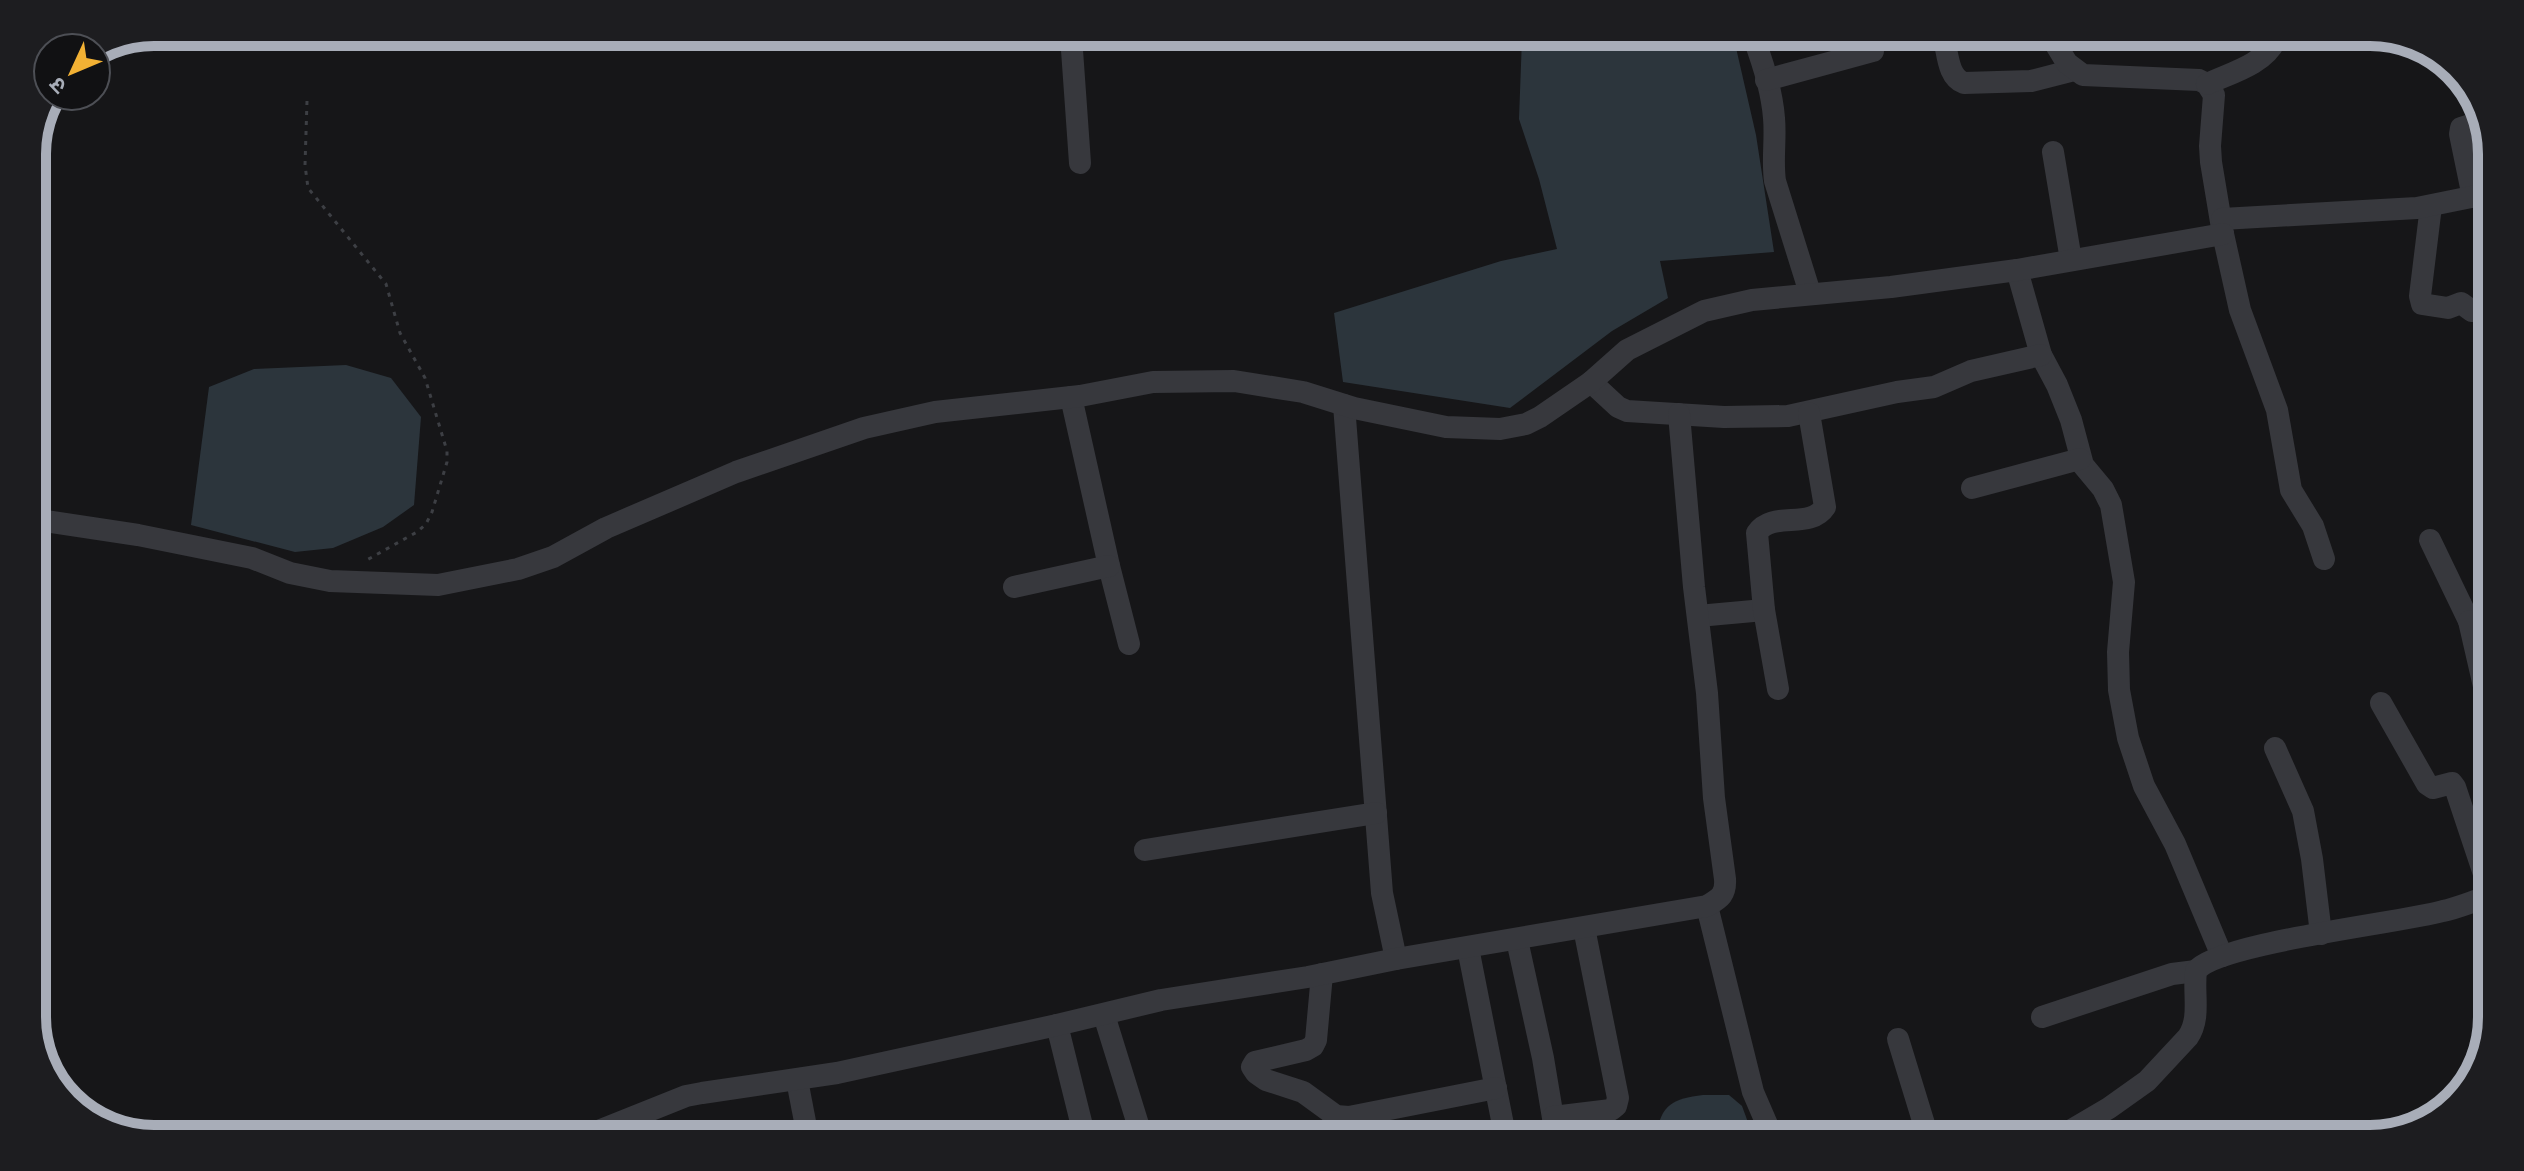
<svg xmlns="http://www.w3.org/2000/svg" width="2524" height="1171" font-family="Montserrat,'Noto Sans Devanagari',sans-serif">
  <rect width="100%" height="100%" fill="#161618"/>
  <g fill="#2c353c">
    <polygon points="1522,38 1734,39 1756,135 1774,252 1660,261 1668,298 1612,331 1510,408 1343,382 1334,313 1501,261 1557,249 1539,179 1519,119"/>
    <polygon points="346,365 391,378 421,417 414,505 383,527 333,548 295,552 191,525 209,387 254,369"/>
    <path d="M1703,1095H1729L1742,1106L1753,1136H1656C1661,1104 1673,1099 1703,1095Z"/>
  </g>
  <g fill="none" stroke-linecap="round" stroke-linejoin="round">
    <polyline stroke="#3d3f44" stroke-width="3" stroke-dasharray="4 6" stroke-linecap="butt" points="307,101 305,165 308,188 386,284 400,333 425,378 447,451 447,462 432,512 426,524 417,532 365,561"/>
    <g stroke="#37383d" stroke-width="22">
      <polyline points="1071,36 1080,163"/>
      <path d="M1754,39C1763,63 1772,92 1774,118C1776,139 1772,160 1775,181L1810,293"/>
      <path d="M1944,39C1948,55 1948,77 1964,83L2031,81L2074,70"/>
      <polyline points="2053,40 2067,63 2083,75 2199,80 2207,84 2214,95 2210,146 2211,162 2223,234 2240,310 2277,410 2291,490 2313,526 2324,559"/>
      <polyline points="1766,80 1873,51"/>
      <path d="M2207,84C2230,73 2263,65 2275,41"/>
      <polyline points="2053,152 2071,260"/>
      <polyline points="2473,197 2460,134 2461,128 2483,121"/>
      <polyline points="2431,206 2420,296 2422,304 2448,308 2461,303 2472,311 2490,312"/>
      <polyline points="2222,219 2417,208 2491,193"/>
      <polyline points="2017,270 2041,355 2057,385 2071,420 2083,465 2103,489 2111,505 2124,582 2118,652 2119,690 2128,738 2144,786 2175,844 2222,956"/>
      <polyline points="1591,382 1618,407 1627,411 1724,417 1788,416 1897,392 1934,387 1971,371 2041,355"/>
      <polyline points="1071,397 1109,566 1129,644"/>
      <polyline points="1344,405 1382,893 1396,959"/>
      <polyline points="1972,488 2080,459"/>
      <polyline points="32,519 138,535 252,558 290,573 330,581 438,585 518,569 553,557 606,528 736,472 864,428 935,412 1080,396 1153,382 1234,381 1303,392 1354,408 1446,427 1500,429 1526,424 1540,417 1591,382 1627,350 1704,311 1752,300 1891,287 2017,270 2223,234"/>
      <polyline points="2430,540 2469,621 2487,621"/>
      <polyline points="1014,587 1109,566"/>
      <polyline points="1698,616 1764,610"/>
      <polyline points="2469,621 2486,695"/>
      <path d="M1778,689L1764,610L1757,533C1772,510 1810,530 1825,507L1809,413"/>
      <polyline points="2381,703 2427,784 2433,788 2452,783 2455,787 2484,874"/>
      <polyline points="2275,748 2303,811 2312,859 2321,934"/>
      <polyline points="1145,850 1376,813"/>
      <polyline points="1707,906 1753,1092 1772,1136"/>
      <polyline points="1517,940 1543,1058 1556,1136"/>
      <polyline points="1468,948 1505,1135"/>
      <polyline points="1322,974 1316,1040 1313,1046 1306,1050 1255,1062 1252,1067 1256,1073 1266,1080 1303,1092 1336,1116 1349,1117 1496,1088"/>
      <polyline points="1104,1015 1141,1134"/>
      <polyline points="2042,1017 2172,974 2196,971"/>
      <polyline points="1057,1025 1084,1134"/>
      <polyline points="1898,1039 1928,1137"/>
      <polyline points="797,1080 807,1132"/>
      <polyline points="1553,1117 1611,1110 1616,1106 1618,1098 1584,928"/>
      <path d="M596,1132L686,1096L702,1093L837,1073L1057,1025L1161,1000L1308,977L1396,959L1707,906C1720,898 1726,895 1725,879L1714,798L1707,693L1694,587L1679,414"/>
      <path d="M2058,1138L2109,1108L2147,1081L2188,1037C2201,1018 2193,994 2196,971C2216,943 2400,923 2443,911C2457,908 2471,902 2484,898"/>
    </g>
  </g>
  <path d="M0 0H2524V1171H0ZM154 46H2370A108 108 0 0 1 2478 154V1017A108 108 0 0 1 2370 1125H154A108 108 0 0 1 46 1017V154A108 108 0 0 1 154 46Z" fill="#1d1d20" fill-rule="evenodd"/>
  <path fill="none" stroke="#a8adb8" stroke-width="10" d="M154 46H2370A108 108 0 0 1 2478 154V1017A108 108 0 0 1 2370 1125H154A108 108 0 0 1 46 1017V154A108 108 0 0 1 154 46Z"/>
  <g transform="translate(72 72) rotate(226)"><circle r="38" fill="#111113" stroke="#4d4f55" stroke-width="2"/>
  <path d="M0-6L14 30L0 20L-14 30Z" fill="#f2b134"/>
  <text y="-12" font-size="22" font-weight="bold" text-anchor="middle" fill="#a8adb8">उ</text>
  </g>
</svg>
